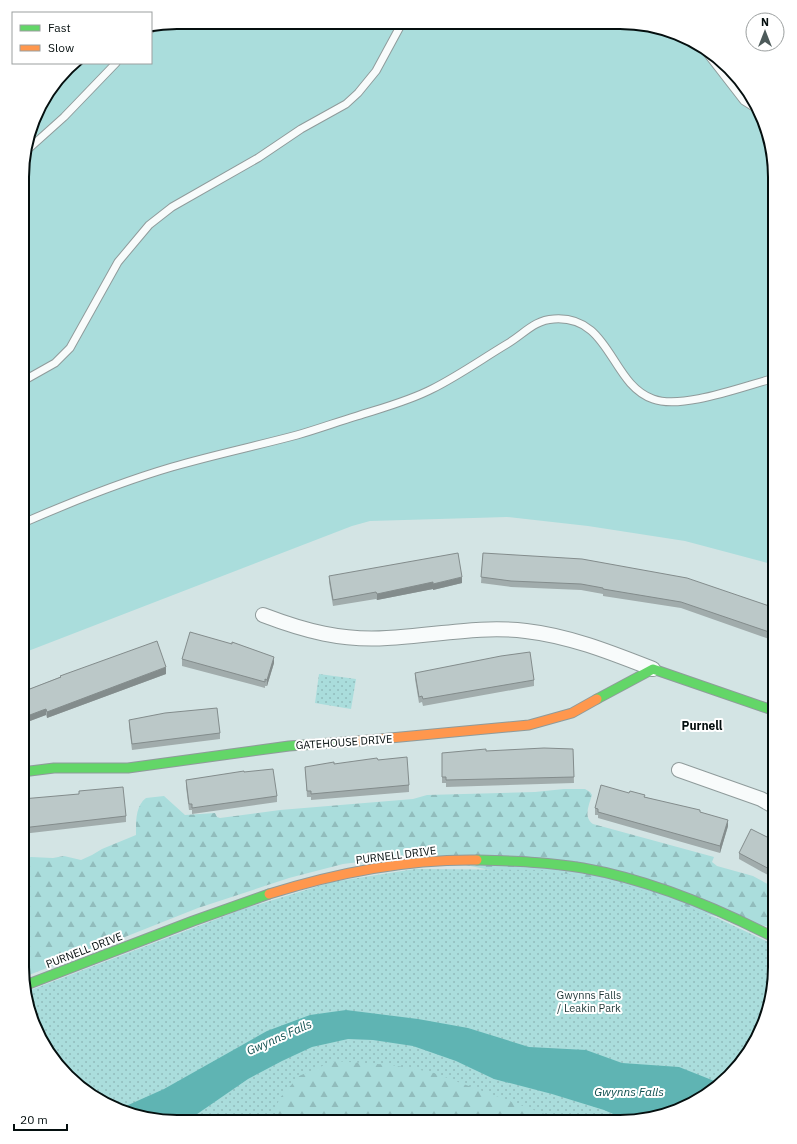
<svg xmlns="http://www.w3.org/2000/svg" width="797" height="1144" font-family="'IBM Plex Sans',sans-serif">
  <defs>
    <pattern id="forest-firs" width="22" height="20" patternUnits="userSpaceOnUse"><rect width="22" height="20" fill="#aadddc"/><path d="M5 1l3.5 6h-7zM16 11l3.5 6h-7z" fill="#91bcbc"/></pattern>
    <pattern id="park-dots" width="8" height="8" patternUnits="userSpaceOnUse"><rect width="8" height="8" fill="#aadddc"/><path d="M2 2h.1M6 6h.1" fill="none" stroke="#91bcbc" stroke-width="1.8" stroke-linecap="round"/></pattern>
  </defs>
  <rect width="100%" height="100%" fill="#d3e4e4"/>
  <polygon fill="#aadddc" points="177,22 641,23 679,34 714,54 759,109 775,177 775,565 685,541 588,526 507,517 370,521 352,526 23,653 23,156 43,100 73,63 151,63 151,26"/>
  <g fill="url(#forest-firs)">
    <path d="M564,789H585L590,792L592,795C589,805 583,817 593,824L714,857L712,862L717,866L753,876L773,887L775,889V928L416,855L343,864L289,878L198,908L24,977L22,967V859L31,857L53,858L64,856L81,860L92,855L102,849L136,835C136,823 135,806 146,798L164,796L185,815L215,813L217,817L220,818L280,810L413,799L427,795L535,792Z"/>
    <polygon points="338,1044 620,1122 161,1121 165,1117"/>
  </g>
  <g fill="url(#park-dots)">
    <polygon points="319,674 356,679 351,709 315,703"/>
    <polygon points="415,869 544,870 624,884 717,918 775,945 775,978 767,1017 749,1053 722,1084 688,1106 620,1122 566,1122 431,1072 391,1065 334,1061 299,1076 279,1099 273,1121 157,1121 118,1110 83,1090 38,1035 28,991 243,909 332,882"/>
  </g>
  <polygon fill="#5fb4b3" points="346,1010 418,1019 468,1028 529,1047 586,1050 622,1063 679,1067 722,1084 688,1106 627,1120 604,1110 552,1094 494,1079 456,1061 413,1046 373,1040 348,1039 312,1047 282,1061 248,1079 187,1121 157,1121 117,1110 164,1089 267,1031 310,1015"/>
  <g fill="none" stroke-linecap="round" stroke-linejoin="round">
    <g stroke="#8f9b9b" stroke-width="9">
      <g id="lane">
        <polyline points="151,29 154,26"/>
        <polyline points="703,48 744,101 760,111"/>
        <polyline points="25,152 64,117 116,63"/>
        <polyline points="23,381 55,363 70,348 118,262 149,225 172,207 258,158 301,129 346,104 358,93 376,71 402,23"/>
        <path d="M23,523C71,502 121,482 172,467C213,455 256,446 297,435C318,429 337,422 357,416C382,408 409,401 432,389C458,376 482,359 507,344C524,334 534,320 554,319C611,315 610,384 653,399C682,410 744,386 775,378"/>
      </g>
    </g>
    <g stroke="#8f9b9b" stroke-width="16">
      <g id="street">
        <path d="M263,615C305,631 342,641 387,638C433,636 480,625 526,631C570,636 612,653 653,669"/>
        <polyline points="679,770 761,799 775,807"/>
      </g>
    </g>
    <g stroke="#8f9b9b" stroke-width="11">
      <g id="fast">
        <polyline points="597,699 653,669 775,711"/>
        <polyline points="22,772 54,768 128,768 289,746 358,741"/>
        <path d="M477,860C512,861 549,862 583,868C651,880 715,907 775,938"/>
        <polyline points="26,985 193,921 269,894"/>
      </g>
    </g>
    <g stroke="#8f9b9b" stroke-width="11">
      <g id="slow">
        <polyline points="358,741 529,725 572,713 597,699"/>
        <path d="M269,894C336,873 405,859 477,860"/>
      </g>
    </g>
    <use href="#lane" stroke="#f8fbfb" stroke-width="7"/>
    <use href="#street" stroke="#f8fbfb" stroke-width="14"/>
    <use href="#fast" stroke="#63d668" stroke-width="9"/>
    <use href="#slow" stroke="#ff974d" stroke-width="9"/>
  </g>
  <g fill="#a1acac">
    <polygon points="483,553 775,608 775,641 681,608 603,596 603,594 581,590 511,587 481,583"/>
    <polygon points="329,576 462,583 433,590 433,589 377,600 376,599 333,606 329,582"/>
    <polygon points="182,659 274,663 267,686 265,686 265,688 182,666"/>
    <polygon points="415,673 534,680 534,686 423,706 422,702 419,703 415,679"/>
    <polygon points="166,674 47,718 46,715 43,716 22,724 22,692 60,677 60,676"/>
    <polygon points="129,720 220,733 220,739 132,750 129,726"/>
    <polygon points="573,749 574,783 446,787 446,783 442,783 442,753"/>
    <polygon points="378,760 409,785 409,792 311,800 311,797 307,797 305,767"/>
    <polygon points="244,772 277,796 277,802 192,814 192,810 189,810 186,787 186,780"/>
    <polygon points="645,797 700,812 728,826 720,853 598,818 598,815 595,815 595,808"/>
    <polygon points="22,799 126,816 126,822 22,834"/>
    <polygon points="775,841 775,879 739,859 739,853"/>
  </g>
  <g fill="#838c8c">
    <polygon points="462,577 462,583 433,590 433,584"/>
    <polygon points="433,582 433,589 377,600 377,594"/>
    <polygon points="274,657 274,663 267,686 267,680"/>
    <polygon points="166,667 166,674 47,718 47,712"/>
    <polygon points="46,709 46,715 22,724 22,718"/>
    <polygon points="728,820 728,826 720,853 720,846"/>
  </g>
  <g fill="#bbc8c8" stroke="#838c8c">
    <polygon points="458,553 462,577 433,584 433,582 377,594 376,592 333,600 329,576"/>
    <polygon points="483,553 582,559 687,578 775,608 775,634 681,602 603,589 603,588 581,584 511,581 481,577"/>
    <polygon points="190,632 232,644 232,642 274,657 267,680 265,679 265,682 182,659"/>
    <polygon points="157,641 166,667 47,712 46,709 43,710 22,718 22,692 61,677 60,676"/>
    <polygon points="530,652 534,680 423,699 422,696 419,697 415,673 501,656"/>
    <polygon points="217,708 220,733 132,744 129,720 165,713"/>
    <polygon points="544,748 573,749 574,777 446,780 446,777 442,777 442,753 486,749 486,751"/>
    <polygon points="407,757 409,785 311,794 311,791 307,791 305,767 334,762 334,764 377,758 378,760"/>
    <polygon points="273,769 277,796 192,808 192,804 189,804 186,780 244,771 244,772"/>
    <polygon points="601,785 629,793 630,791 645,795 644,797 700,810 700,812 728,820 720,846 598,812 598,809 595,808"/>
    <polygon points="123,787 126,816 22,828 22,799 79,794 79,791"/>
    <polygon points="751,829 775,841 775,872 739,853"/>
  </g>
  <g text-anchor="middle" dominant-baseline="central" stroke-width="4" stroke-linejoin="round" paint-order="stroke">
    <g font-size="11" fill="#050f0f" stroke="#fff">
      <text transform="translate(344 742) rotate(-4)">GATEHOUSE DRIVE</text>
      <text transform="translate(396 855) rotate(-7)">PURNELL DRIVE</text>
      <text transform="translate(84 950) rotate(-21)">PURNELL DRIVE</text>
    </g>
    <g font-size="11" fill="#1d3535" stroke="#fff">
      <text x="589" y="995">Gwynns Falls<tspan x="589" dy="13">/ Leakin Park</tspan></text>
    </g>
    <g font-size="12" font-weight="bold" fill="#050f0f" stroke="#fff">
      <text x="702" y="725">Purnell</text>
    </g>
    <g font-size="12" font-style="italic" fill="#0f4f4f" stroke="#fff">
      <text transform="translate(279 1037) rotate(-24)">Gwynns Falls</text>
      <text x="629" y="1091">Gwynns Falls</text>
    </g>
  </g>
  <path d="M0 0H797V1144H0ZM177 29H620A148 148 0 0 1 768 177V967A148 148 0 0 1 620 1115H177A148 148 0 0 1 29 967V177A148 148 0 0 1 177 29Z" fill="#fff" fill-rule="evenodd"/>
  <path fill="none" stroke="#050f0f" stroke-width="2" d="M177 29H620A148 148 0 0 1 768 177V967A148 148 0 0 1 620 1115H177A148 148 0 0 1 29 967V177A148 148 0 0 1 177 29Z"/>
  <rect x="12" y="12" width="140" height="52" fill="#ffffff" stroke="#9b9f9f"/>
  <rect x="20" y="25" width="20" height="6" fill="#63d668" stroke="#9b9f9f"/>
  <text x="48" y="32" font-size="12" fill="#050f0f">Fast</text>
  <rect x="20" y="45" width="20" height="6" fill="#ff974d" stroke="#9b9f9f"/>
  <text x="48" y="52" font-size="12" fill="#050f0f">Slow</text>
  <g transform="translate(765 32)"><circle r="19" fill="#ffffff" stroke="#9b9f9f"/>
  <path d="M0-3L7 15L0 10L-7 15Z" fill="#4d5a5a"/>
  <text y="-6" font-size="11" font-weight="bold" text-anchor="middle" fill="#050f0f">N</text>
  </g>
  <path d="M14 1124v6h53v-6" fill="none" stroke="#050f0f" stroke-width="2"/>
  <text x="20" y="1124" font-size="12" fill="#050f0f" stroke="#ffffff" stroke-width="3" paint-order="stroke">20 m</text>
</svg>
